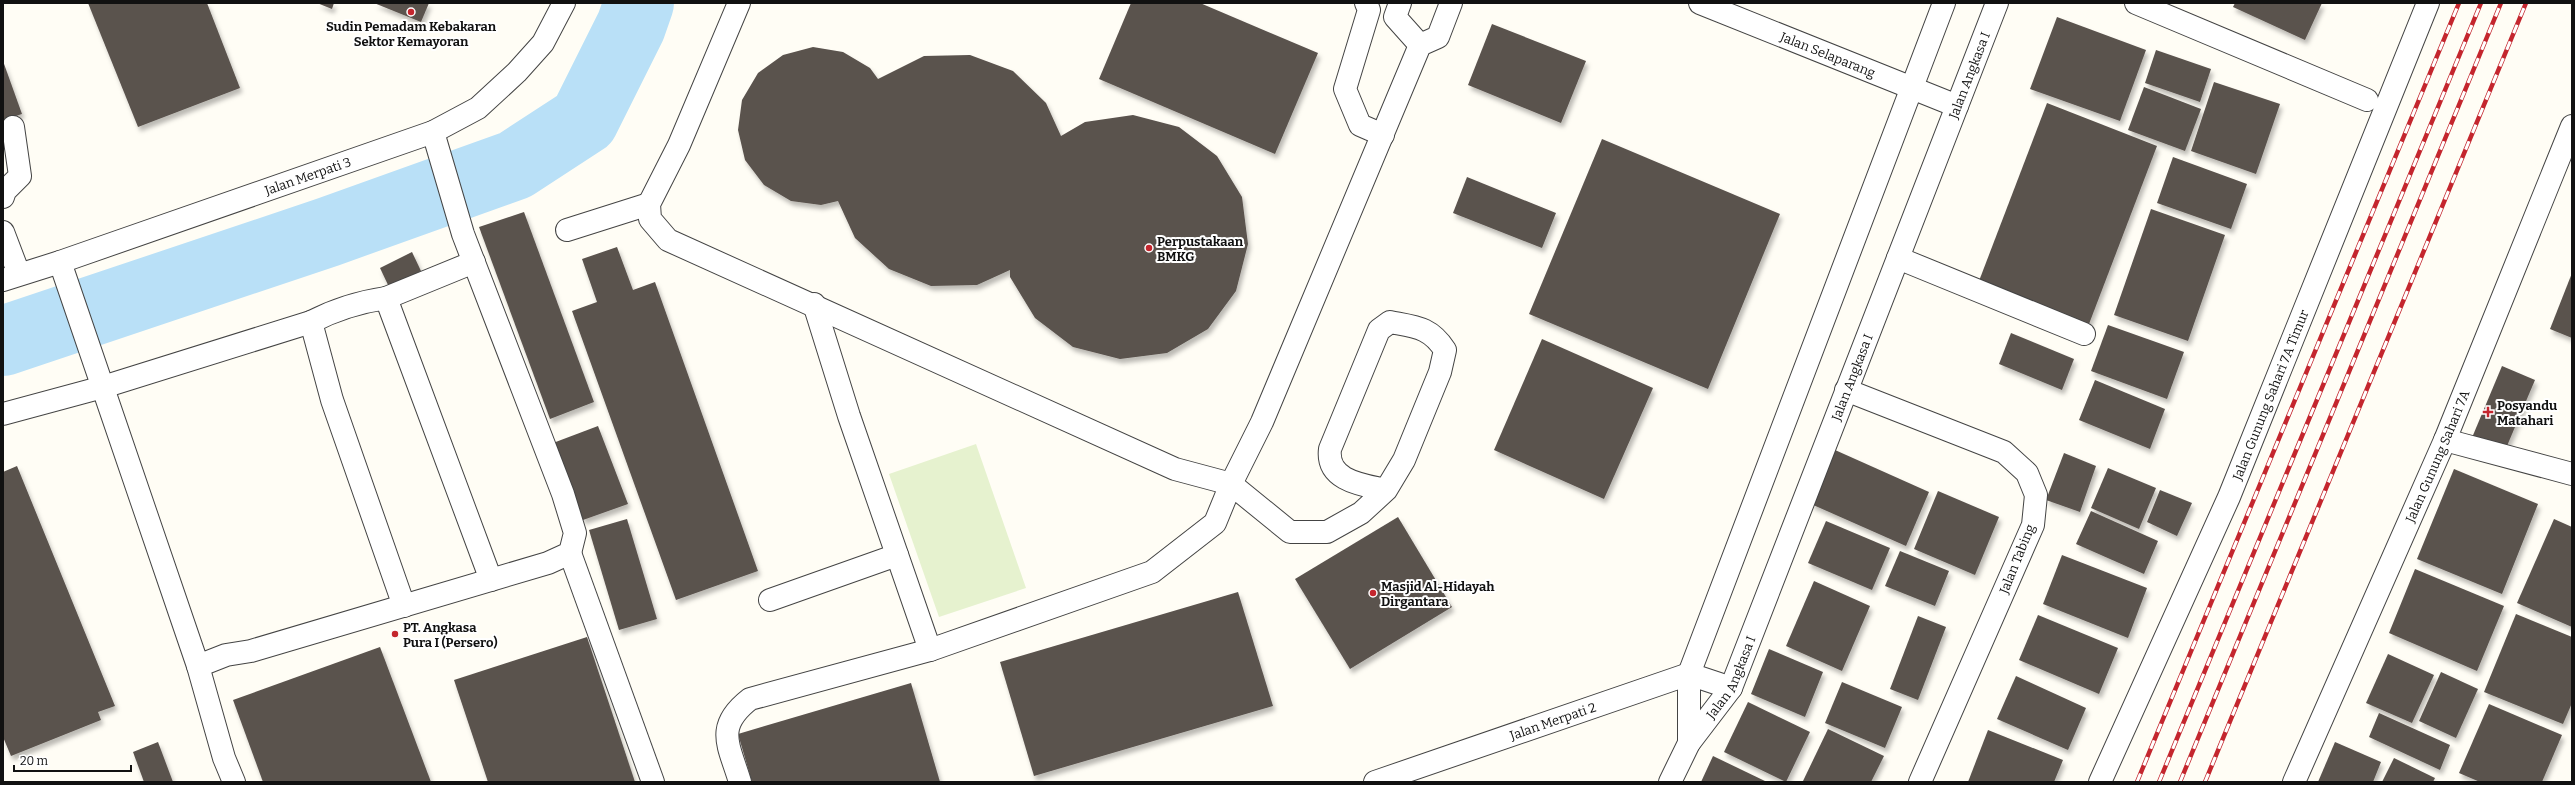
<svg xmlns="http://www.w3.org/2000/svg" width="2575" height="785" font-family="Bitter,serif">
  <defs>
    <filter id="shadow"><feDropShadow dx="2.5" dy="4.5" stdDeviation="2" flood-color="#0004"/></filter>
  </defs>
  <rect width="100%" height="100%" fill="#fffdf5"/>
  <polygon fill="#e6f2cf" points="976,444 1026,588 939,617 889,474"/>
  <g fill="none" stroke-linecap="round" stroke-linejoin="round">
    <polyline stroke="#b9e0f7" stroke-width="70" points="3,341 328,232 515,165 584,120 631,26 639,3"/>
  </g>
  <g fill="#5a524d" filter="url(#shadow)">
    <polygon points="88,3 207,3 240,88 138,127"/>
    <polygon points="317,3 334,3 332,9"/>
    <polygon points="374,3 429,3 421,22"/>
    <polygon points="1131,3 1200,3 1318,53 1275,154 1099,79"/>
    <polygon points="2235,3 2322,3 2305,40 2233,7"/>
    <polygon points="2057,17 2146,50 2120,121 2030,89"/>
    <polygon points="1492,24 1586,61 1561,123 1468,85"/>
    <polygon points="813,47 843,52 870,68 878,79 924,56 970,55 1013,71 1046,103 1061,136 1085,122 1133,115 1179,127 1217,156 1242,197 1248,244 1236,291 1208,329 1167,353 1120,359 1073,347 1035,318 1010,277 1010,270 977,285 931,286 889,269 855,238 838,201 821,205 791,201 764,185 745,160 738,130 742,100 758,73 783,55"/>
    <polygon points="2156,50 2211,69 2200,102 2145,83"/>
    <polygon points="3,61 22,114 3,120"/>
    <polygon points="2214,82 2280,104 2256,174 2191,151"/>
    <polygon points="2144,87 2201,109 2185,151 2128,130"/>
    <polygon points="2047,103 2157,146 2089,324 1979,281"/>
    <polygon points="1602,139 1780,214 1708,389 1529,314"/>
    <polygon points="2173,157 2247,184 2231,229 2157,203"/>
    <polygon points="1467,177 1556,213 1542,248 1453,213"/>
    <polygon points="2151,209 2225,235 2188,341 2114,315"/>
    <polygon points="524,212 594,402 550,419 479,227"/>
    <polygon points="617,247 633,290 655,282 758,571 676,600 572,311 597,302 582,259"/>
    <polygon points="412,252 421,271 389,287 380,268"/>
    <polygon points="2572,273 2572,338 2550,329"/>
    <polygon points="2108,325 2184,352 2167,399 2091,371"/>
    <polygon points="2011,333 2074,359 2062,390 1999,364"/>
    <polygon points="1542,339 1653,388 1604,499 1494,450"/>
    <polygon points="2502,366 2535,380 2504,453 2471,440"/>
    <polygon points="2095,380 2165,409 2150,449 2079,420"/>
    <polygon points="598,426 628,504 583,520 553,443"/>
    <polygon points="1835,450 1929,492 1906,546 1811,504"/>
    <polygon points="2064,453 2096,466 2080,512 2046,500"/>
    <polygon points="17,466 115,706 98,712 101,720 11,756 3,737 3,472"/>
    <polygon points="2108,468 2156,488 2139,529 2091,508"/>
    <polygon points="2454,469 2538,504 2502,594 2417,559"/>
    <polygon points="2160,490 2192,503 2177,536 2147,522"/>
    <polygon points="1938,491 1999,517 1975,575 1914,549"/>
    <polygon points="2091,511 2158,541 2144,574 2076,544"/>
    <polygon points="1398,517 1452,607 1350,669 1295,579"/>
    <polygon points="627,519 657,619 619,630 589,530"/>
    <polygon points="2554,519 2572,527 2572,627 2517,603"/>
    <polygon points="1826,521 1890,548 1872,590 1808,563"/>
    <polygon points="1900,551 1949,571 1935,606 1885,586"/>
    <polygon points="2062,555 2147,588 2128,638 2043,604"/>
    <polygon points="2415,569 2504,606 2477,671 2389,633"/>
    <polygon points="1814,581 1870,606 1842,671 1786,646"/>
    <polygon points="1238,592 1273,706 1034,776 1000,662"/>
    <polygon points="2516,614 2572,637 2572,703 2563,724 2484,692"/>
    <polygon points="2038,615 2118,648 2099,694 2019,660"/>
    <polygon points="1918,616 1946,627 1918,700 1890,689"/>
    <polygon points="587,637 635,782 488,782 454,680"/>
    <polygon points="380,647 431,782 263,782 233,700"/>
    <polygon points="1769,649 1823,672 1805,717 1751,694"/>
    <polygon points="2388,654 2434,675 2412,723 2366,703"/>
    <polygon points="2441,672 2478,689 2456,738 2419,721"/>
    <polygon points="2016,676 2086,708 2068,750 1997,719"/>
    <polygon points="1842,682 1902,707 1885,748 1825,723"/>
    <polygon points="911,683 940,782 752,782 738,734"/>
    <polygon points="1748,702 1810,732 1786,782 1724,752"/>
    <polygon points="2489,704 2562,735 2542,782 2480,782 2459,773"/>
    <polygon points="2379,713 2450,745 2440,770 2369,737"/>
    <polygon points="1828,729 1884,756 1871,782 1803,781"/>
    <polygon points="1988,730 2063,760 2054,782 1968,782"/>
    <polygon points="158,742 173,782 144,782 133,752"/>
    <polygon points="2335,742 2381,762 2373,782 2318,782"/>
    <polygon points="1713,756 1767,782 1701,782"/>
    <polygon points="2394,758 2435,778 2433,782 2382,782"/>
  </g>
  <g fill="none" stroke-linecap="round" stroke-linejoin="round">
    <g stroke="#444" stroke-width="24">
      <g id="service">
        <polyline points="739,3 679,145 649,204 650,219 668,240 1175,469 1231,484 1262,422 1420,45 1438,37 1451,3"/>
        <polyline points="1366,3 1369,10 1345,89 1360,125 1383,135"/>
        <polyline points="1400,3 1395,17 1420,45"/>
        <polyline points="3,197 5,191 20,176 13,127"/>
        <polyline points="567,230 649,204"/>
        <polyline points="3,232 19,274"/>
        <polyline points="60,262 198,666 226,655 251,651 548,563 570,553 575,533 563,494 463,234 433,132"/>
        <polyline points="386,298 474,262"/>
        <path d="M814,304L849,416L930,650L1152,572L1215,523L1231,484L1290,532H1327L1361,513L1386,490L1404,460L1440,372L1445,350C1430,327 1416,327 1390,322L1379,330L1330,449C1326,481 1363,485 1386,490"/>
        <polyline points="3,414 103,387 311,322"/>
        <polyline points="570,553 653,782"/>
        <polyline points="770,600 897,555"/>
        <path d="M404,606L332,400L311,322C334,310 359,302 386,298L491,580"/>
        <polyline points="198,666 224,758 234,782"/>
        <path d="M740,782C729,745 714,727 750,699L930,650"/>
      </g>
    </g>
    <g stroke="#444" stroke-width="24">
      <g id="minor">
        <path id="s1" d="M1700,3L1957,106"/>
        <polyline points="2136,3 2367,100"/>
        <polyline points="1898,258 2084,334"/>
        <path id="s2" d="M3,280L60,262L433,132L478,108L517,72L543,43L564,3"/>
        <polyline points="1846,390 2004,452 2027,473 2036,495 2033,525 1920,782"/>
        <polyline points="2445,440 2572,474"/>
        <path id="s3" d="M1375,782L1689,674L1731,688"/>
        <path id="s4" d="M2100,782L2229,497L2428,3"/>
        <path id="s5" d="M2294,782L2445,440L2572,126"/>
      </g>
    </g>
    <g stroke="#444" stroke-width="24">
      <g id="tertiary">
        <polyline points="1689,743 1689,674 1944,3"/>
        <path id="s6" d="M1670,782L1689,743L1731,688L1997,3"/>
      </g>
    </g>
    <use href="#service" stroke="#fff" stroke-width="22"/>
    <use href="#minor" stroke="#fff" stroke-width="22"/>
    <use href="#tertiary" stroke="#fff" stroke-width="22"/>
    <g stroke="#c4262e" stroke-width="4.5">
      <g id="rail">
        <polyline points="2137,782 2459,3"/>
        <polyline points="2159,782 2481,3"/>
        <polyline points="2180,782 2501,3"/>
        <polyline points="2205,782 2526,3"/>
      </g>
    </g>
    <use href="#rail" stroke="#fff" stroke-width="3" stroke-dasharray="9" stroke-linecap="butt"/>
  </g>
  <g fill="#c4262e" stroke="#fff" stroke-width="1.5">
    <circle cx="411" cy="12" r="4"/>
    <circle cx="1149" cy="248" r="4"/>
    <path d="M2486 406h4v4h4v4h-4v4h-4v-4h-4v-4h4z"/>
    <circle cx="1373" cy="593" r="4"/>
    <circle cx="395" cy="634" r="4"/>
  </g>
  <g text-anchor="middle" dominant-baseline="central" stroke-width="4" stroke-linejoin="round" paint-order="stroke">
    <g font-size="13" font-weight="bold" fill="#111" stroke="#fff" text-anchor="start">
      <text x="411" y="26" text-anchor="middle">Sudin Pemadam Kebakaran<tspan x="411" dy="15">Sektor Kemayoran</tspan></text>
      <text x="1157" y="241">Perpustakaan<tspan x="1157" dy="15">BMKG</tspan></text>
      <text x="2497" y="405">Posyandu<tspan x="2497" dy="15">Matahari</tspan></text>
      <text x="1381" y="586">Masjid Al-Hidayah<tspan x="1381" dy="15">Dirgantara</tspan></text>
      <text x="403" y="627">PT. Angkasa<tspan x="403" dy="15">Pura I (Persero)</tspan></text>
    </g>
    <g font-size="13" fill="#111" stroke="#fff">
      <text stroke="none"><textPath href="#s1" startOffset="138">Jalan Selaparang</textPath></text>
      <text stroke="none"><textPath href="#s6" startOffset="770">Jalan Angkasa I</textPath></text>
      <text stroke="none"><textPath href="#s2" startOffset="322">Jalan Merpati 3</textPath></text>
      <text stroke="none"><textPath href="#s6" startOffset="446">Jalan Angkasa I</textPath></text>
      <text stroke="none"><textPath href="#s4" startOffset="423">Jalan Gunung Sahari 7A Timur</textPath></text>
      <text stroke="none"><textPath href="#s5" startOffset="356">Jalan Gunung Sahari 7A</textPath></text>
      <text transform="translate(2017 559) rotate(-68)">Jalan Tabing</text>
      <text stroke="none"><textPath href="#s6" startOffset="122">Jalan Angkasa I</textPath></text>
      <text stroke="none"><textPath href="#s3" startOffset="188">Jalan Merpati 2</textPath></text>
    </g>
  </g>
  <rect width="2575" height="785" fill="none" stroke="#111111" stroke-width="8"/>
  <path d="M14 765v6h117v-6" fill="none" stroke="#111111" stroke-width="2"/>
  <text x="20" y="765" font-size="12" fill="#111111" stroke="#ffffff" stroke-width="3" paint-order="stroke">20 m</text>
</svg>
